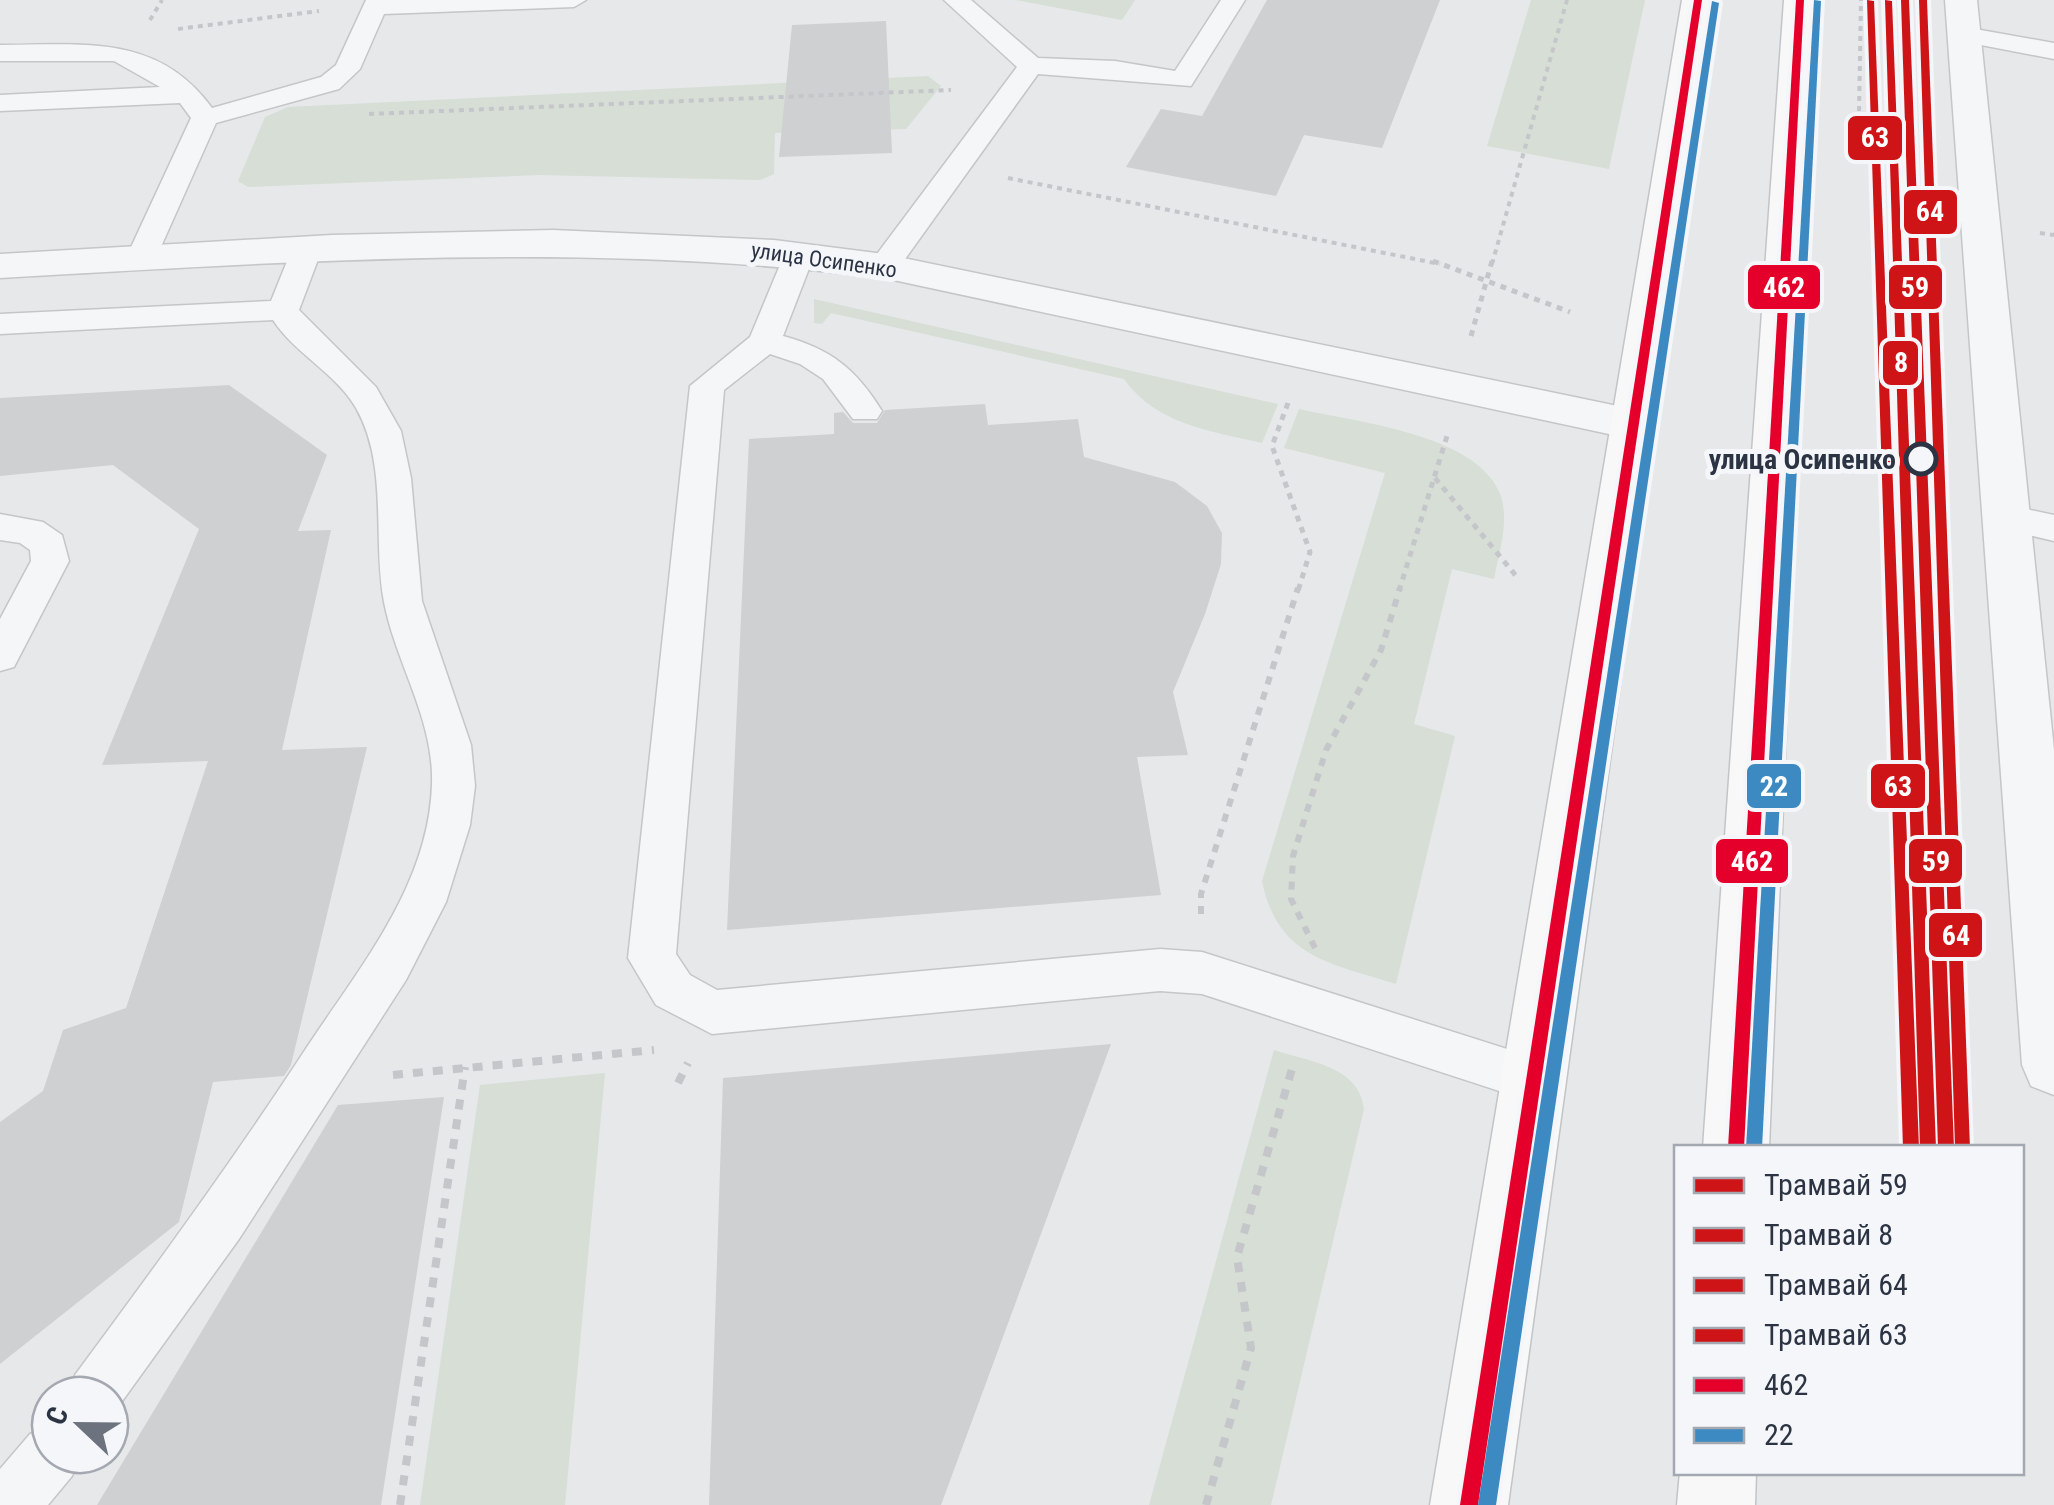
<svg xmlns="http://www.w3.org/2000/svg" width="2054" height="1505" font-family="'Roboto Condensed',sans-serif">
  <rect width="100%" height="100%" fill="#e6e8ea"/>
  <g fill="#d6ded6">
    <polygon points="1016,0 1135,0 1122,20"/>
    <polygon points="1531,0 1645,0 1609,169 1487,146"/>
    <polygon points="928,76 941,86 906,129 775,133 774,174 760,180 540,175 248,187 238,181 265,117 288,107"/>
    <path d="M814,299L1278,404L1262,443C1211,431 1157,425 1124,379L831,313L822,324L814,323Z"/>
    <path d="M1299,409C1356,422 1477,434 1500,494C1510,520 1499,553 1494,579L1452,569L1414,724L1455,736L1396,984C1330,963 1278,958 1262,881L1385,473L1284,448Z"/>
    <path d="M1274,1050C1310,1062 1359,1066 1364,1109L1271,1505H1149Z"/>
    <polygon points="605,1073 565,1505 420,1505 480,1085"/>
  </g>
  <g fill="#ced0d2">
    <polygon points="1267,0 1440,0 1382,148 1304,135 1276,196 1126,167 1161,109 1202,116"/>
    <polygon points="886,21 892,153 779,157 792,25"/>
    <polygon points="229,385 327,455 298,531 331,530 282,750 367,747 291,1065 284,1076 213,1082 179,1222 0,1364 0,1122 43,1091 63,1030 126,1008 208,761 102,765 199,529 113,465 0,476 0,398"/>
    <polygon points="985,404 988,425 1078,419 1084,457 1175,482 1207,506 1222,533 1221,564 1205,614 1173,692 1188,755 1137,757 1161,895 727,930 749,439 834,434 834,413 843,412 853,423 877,423 885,410"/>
    <polygon points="1111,1044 941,1505 709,1505 723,1078"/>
    <polygon points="444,1097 381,1505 97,1505 338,1105"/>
  </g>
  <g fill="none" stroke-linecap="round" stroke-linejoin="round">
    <g stroke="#c4c6c8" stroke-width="3">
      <g id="service">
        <path d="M366,0H586L574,7L384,14L360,69L339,89L216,123L156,258L141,267L126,258L191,118L180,103L0,111V95L160,87L114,61H0V45C82,45 158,33 212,108L321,77L336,65Z"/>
        <polygon points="944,0 971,0 1038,58 1115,61 1175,71 1221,0 1245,0 1191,86 1038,74 895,273 884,275 868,266 1017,67"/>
        <polygon points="1964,27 2054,43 2054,59 1955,40 1951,35 1955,30"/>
        <path d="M307,240L322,249L299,310L376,387L401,431L411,478L422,601L471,745L475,786L470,825L446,902L406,980L239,1239L110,1418V1395H66L75,1375C155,1267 234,1159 307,1047C360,967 429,885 432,784C434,719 396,664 384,602C372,539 389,466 356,408C336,373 295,354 273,320L0,334V314L271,301L292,249Z"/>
        <path d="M800,244L815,253L783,336C831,349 856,369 882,411L877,419H853L823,379L800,364L770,354L724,390L676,954L690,975L717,990L1160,949L1202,952L1551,1063L1558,1079L1551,1095L1533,1102L1202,994L1160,991L712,1034L656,1005L628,958L690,386L750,337L785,253Z"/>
        <polygon points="2007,505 2054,515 2054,541 1994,527 1988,518 1994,509"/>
        <polygon points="0,514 43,522 62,535 69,561 14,667 0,671 0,619 31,561 30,550 20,543 0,540"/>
        <polygon points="50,1426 50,1455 80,1455 72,1476 48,1505 0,1505 0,1469 30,1434"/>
      </g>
    </g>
    <g stroke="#c4c6c8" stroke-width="3">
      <g id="minor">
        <polygon points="1945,0 1977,0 2054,750 2054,1095 2031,1086 2022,1065"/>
        <path d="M553,230L774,240L884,254L1632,409L1648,414L1655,424L1648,434L1632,439L884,278C587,241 298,261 0,278V254L332,235Z"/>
      </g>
    </g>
    <g stroke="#c2c5c8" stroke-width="3">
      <g id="primary">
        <polygon points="1682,0 1714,0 1508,1505 1430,1505"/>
        <polygon points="1784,0 1816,0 1769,1148 1703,1148"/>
        <polygon points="1680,1472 1756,1472 1755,1505 1677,1505"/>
      </g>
    </g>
    <g stroke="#c5c6ca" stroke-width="4" stroke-dasharray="5 5" stroke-linecap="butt">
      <polyline points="150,20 162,0"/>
      <polyline points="178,29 319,11"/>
      <polyline points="1859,111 1861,0"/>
      <polyline points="369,114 951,90"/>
      <polyline points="1008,178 1440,264"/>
      <polyline points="2040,233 2054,235"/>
      <polyline points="1492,264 1567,0"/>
    </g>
    <g stroke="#c5c6ca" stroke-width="5" stroke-dasharray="6 6" stroke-linecap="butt">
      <polyline points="1433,261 1570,312"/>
      <polyline points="1471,336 1492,261"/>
      <polyline points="1288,403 1272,446 1310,552 1298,591"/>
      <polyline points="1435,478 1517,577"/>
      <polyline points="1399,591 1447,436"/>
    </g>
    <g stroke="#c5c6ca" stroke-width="6" stroke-dasharray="8 8" stroke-linecap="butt">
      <polyline points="1201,914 1201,894 1298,588"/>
      <polyline points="1315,948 1291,899 1293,856 1326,750 1381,650 1400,588"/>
    </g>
    <g stroke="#c5c6ca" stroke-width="8" stroke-dasharray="10 10" stroke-linecap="butt">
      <polyline points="393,1075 654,1050"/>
      <polyline points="678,1083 688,1063"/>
      <polyline points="400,1505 465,1067"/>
      <polyline points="1206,1505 1251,1348 1237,1257 1294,1062"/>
    </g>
    <use href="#service" fill="#f5f6f7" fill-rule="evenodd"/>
    <use href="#minor" fill="#f5f6f7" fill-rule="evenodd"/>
    <use href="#primary" fill="#f8f8f8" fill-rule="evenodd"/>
    <g stroke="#f4f6f9" stroke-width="8">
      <g id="bus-1">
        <polygon points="1694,0 1702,0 1478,1505 1460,1505"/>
        <polygon points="1796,0 1804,0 1744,1148 1728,1148"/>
      </g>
    </g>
    <g stroke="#f4f6f9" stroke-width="8">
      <g id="bus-2">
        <polygon points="1814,0 1821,1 1762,1148 1746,1148"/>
        <polygon points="1712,1 1719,3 1496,1505 1478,1505"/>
      </g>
    </g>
    <use href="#bus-1" fill="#e4002b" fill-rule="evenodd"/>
    <use href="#bus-2" fill="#3d8ac2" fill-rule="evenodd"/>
    <g stroke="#f4f6f9" stroke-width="8">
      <polygon id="tram-1" points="1901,0 1909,0 1954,1148 1938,1148"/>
    </g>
    <g stroke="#f4f6f9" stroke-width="8">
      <polygon id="tram-2" points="1885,0 1892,1 1936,1148 1920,1148"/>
    </g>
    <g stroke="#f4f6f9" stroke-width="8">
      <polygon id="tram-3" points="1919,0 1927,0 1970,1148 1955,1147"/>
    </g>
    <g stroke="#f4f6f9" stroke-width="8">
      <polygon id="tram-4" points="1867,0 1874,1 1919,1148 1903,1148"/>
    </g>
    <use href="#tram-1" fill="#ce1417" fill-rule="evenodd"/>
    <use href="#tram-2" fill="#ce1417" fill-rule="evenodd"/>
    <use href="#tram-3" fill="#ce1417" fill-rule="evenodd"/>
    <use href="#tram-4" fill="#ce1417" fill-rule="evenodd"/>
  </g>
  <circle fill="#f4f6f9" stroke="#2c3444" stroke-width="5" cx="1921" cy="459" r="15"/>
  <g text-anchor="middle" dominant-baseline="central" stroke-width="10" stroke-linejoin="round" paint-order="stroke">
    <g font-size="22" fill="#2c3444" stroke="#f4f6f9">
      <text transform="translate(824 260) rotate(8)">улица Осипенко</text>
    </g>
    <g font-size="28" font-weight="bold" fill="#2c3444" stroke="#f4f6f9" text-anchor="end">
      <text x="1896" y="459">улица Осипенко</text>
    </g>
  </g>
  <g stroke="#f4f6f9" stroke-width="4">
    <rect x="1846" y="114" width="58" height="48" rx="10" fill="#ce1417"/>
    <rect x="1902" y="188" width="57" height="48" rx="10" fill="#ce1417"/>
    <rect x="1887" y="263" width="57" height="48" rx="10" fill="#ce1417"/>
    <rect x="1746" y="263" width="76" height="48" rx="10" fill="#e4002b"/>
    <rect x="1881" y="339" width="39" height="48" rx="10" fill="#ce1417"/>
    <rect x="1869" y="762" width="58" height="48" rx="10" fill="#ce1417"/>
    <rect x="1745" y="762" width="58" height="48" rx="10" fill="#3d8ac2"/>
    <rect x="1714" y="837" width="76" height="48" rx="10" fill="#e4002b"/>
    <rect x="1907" y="837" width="57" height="48" rx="10" fill="#ce1417"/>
    <rect x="1927" y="911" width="57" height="48" rx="10" fill="#ce1417"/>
  </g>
  <g font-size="28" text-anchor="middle" font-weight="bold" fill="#fff">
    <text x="1875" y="147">63</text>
    <text x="1930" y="221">64</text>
    <text x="1915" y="297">59</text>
    <text x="1784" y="297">462</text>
    <text x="1901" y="372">8</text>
    <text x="1898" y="796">63</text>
    <text x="1774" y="796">22</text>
    <text x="1752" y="871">462</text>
    <text x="1936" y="871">59</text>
    <text x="1956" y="945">64</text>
  </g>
  <rect x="1674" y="1145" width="350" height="330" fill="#f4f6f9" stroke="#a4a8b1" stroke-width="2.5"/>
  <rect x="1694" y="1178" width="50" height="15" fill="#ce1417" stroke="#a4a8b1" stroke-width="2.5"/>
  <text x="1764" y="1195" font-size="30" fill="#2c3444">Трамвай 59</text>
  <rect x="1694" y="1228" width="50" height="15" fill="#ce1417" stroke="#a4a8b1" stroke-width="2.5"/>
  <text x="1764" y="1245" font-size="30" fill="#2c3444">Трамвай 8</text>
  <rect x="1694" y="1278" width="50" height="15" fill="#ce1417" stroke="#a4a8b1" stroke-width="2.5"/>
  <text x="1764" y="1295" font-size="30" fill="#2c3444">Трамвай 64</text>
  <rect x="1694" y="1328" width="50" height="15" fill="#ce1417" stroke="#a4a8b1" stroke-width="2.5"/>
  <text x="1764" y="1345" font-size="30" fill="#2c3444">Трамвай 63</text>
  <rect x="1694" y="1378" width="50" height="15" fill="#e4002b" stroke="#a4a8b1" stroke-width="2.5"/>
  <text x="1764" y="1395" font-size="30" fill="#2c3444">462</text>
  <rect x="1694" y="1428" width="50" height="15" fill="#3d8ac2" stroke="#a4a8b1" stroke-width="2.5"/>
  <text x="1764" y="1445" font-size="30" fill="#2c3444">22</text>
  <g transform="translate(80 1425) rotate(292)"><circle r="48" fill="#f4f6f9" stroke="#a4a8b1" stroke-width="2.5"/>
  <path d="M0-8L18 38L0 25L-18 38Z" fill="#6d737e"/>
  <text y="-15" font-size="28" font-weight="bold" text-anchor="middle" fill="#2c3444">С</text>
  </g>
</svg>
